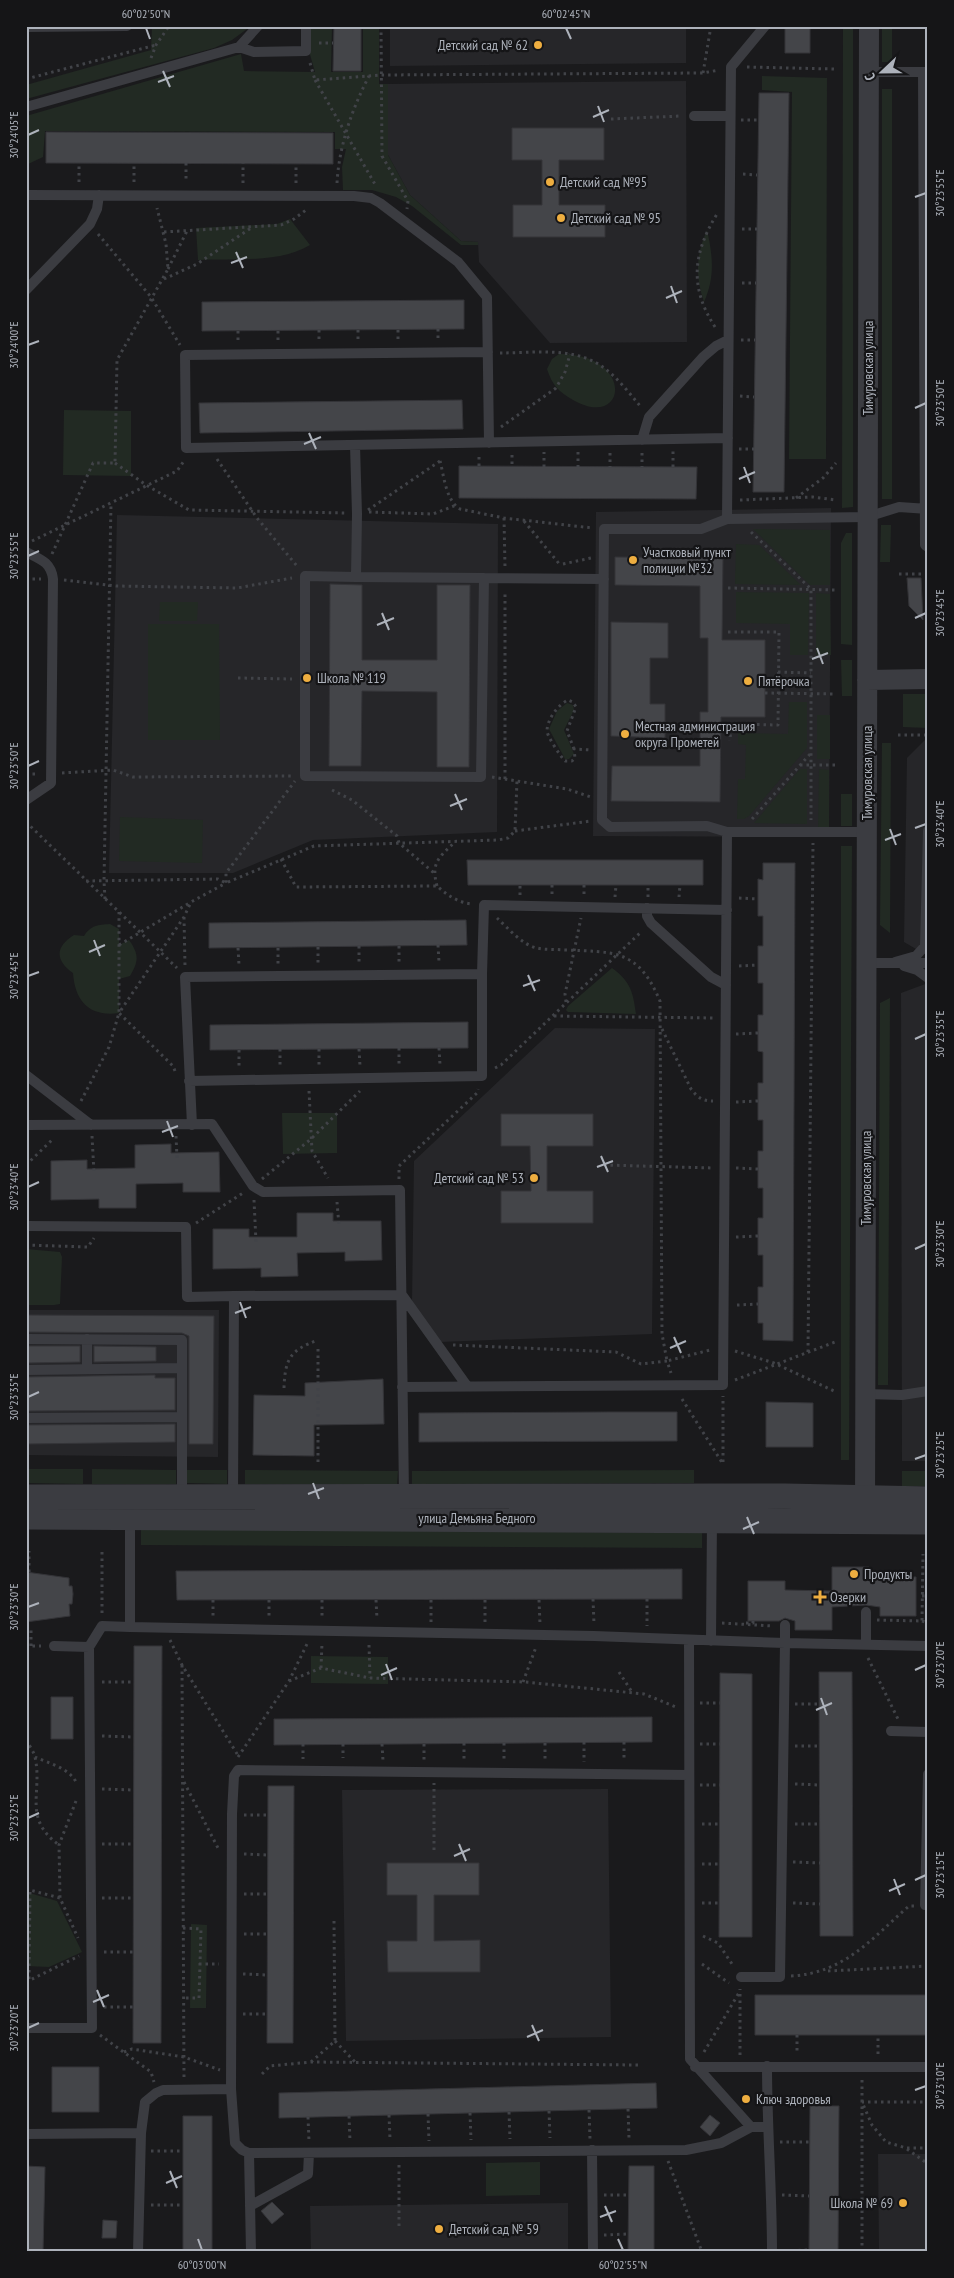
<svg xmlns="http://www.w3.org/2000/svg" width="954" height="2278" viewBox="0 0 954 2278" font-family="'PT Sans Narrow',sans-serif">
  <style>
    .built { fill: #262629 }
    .green { fill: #222a23 }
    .building { fill: #444549; stroke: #343438 }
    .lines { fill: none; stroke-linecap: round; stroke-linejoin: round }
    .path { stroke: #414348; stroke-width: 3; stroke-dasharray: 2.5 4; stroke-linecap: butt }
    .service { stroke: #3b3c41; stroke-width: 10 }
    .minor { stroke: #3b3c41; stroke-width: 20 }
    .tertiary { stroke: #3b3c41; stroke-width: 25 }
    .ticks { fill: none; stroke: #adb2bb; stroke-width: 2 }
    .poi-dot { fill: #eeae40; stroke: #151517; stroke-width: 2 }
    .labels { text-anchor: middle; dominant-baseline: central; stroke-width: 4.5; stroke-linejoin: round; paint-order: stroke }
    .poi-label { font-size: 14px; fill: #adb2bb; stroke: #151517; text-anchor: start }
    .street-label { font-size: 14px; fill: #adb2bb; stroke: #151517 }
    .neatline { fill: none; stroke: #adb2bb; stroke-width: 2 }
    .ticks-label { font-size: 12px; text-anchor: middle; fill: #adb2bb }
  </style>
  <rect width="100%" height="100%" fill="#1a1a1c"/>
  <!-- built -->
  <path class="built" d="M390,26H686V63L390,66Z
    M686,81L687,342L550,343L479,262L478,242L461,241L410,195L388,155V84Z
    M831,508L829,837L593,836L596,512Z
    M117,515L498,524L497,832L313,840L233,873H109Z
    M925,740H928V956L904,942L907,758Z
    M928,983V1461H902L901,993Z
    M555,1028L655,1029L652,1334L440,1342L412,1302L414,1161Z
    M26,1310H219L218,1457L26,1455Z
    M608,1789L611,2037L346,2041L342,1790Z
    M878,2154H928V2252H879Z
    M568,2203V2252H311L310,2206Z"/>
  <!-- green -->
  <path class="green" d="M152,26H251L232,40L214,48L26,99V85L151,50Z
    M309,26H332L331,72H363V26H379V84H388V155L410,195L461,241L478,242V245H461L412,206L396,197L372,190H343L342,167L346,149H335V132L45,131L43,157L26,165V116L241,54L244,71L315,72L309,51Z
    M843,26H853V507L842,508Z
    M882,26H892V62H882Z
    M762,76L827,78L826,459H789L792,92L762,90Z
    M882,89H892V499H882Z
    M290,219L310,245C278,264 234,258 198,260L196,228L277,224Z
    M707,230C713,256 715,278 704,302C695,276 696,255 707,230Z
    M559,354C636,354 627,431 573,400C559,392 552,385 547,369L552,359Z
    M64,410L131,411V476L63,475Z
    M881,525H891L890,562H880Z
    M753,529L830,530V585H810Z
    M846,533H852V645L841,644V543Z
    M736,544L759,545L801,585L735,584Z
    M736,592L809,593L808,655H790V624L736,623Z
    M816,593L830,594L831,655H816Z
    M160,602H198L197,621H159Z
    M148,624H219L220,740H148Z
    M841,660H852V696H842Z
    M903,694H928V728L903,727Z
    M789,702H807V748L749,816L744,819H737L738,779H745L746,745L738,744V733L788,734Z
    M567,703L573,705L574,710L564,730L574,754L569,759H565L549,729L557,711Z
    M817,715H830V759H817Z
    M882,743H891L890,933L880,925Z
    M800,769H807V824L754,823Z
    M819,769L829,770V829H818Z
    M841,794H852V826H841Z
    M120,817L203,820L202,863L119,861Z
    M841,846H852L849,1460H841Z
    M110,924L119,929V945L129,940C139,954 139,961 130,976L119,979V1013C90,1017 75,1002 73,973C55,960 55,947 74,935L84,936C91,925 98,925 110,924Z
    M612,968C631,982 633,992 636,1014L568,1012L566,1010L568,1006Z
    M890,998L888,1385H878L880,1003Z
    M282,1113H337V1153L283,1154Z
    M26,1249L60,1252L62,1257L60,1304L54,1305H26Z
    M26,1469H83V1484L26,1483Z
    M92,1469L176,1470V1484H92Z
    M187,1470H227V1484L187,1483Z
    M245,1470L398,1471L397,1484H245Z
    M694,1470V1483L412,1484V1471Z
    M902,1471H928V1486H902Z
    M141,1529L702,1533V1548L141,1545Z
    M311,1656L388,1657V1684L311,1683Z
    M26,1892L57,1901L82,1952L49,1967L26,1966Z
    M191,1924L207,1925L206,2008H190Z
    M540,2162V2195L486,2196V2163Z"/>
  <!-- building -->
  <path class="building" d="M334,26H361V71H333Z
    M785,26H810V53H785Z
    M759,93H789L784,492H753Z
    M512,128H604V160H559V205H605V237H513V205H542V160H512Z
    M46,132L333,133V164L46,163Z
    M464,300V329L202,331V302Z
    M462,400L463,429L200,433L199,403Z
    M459,466L697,467L696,499L459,498Z
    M615,557L723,558L722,640H765V717H721L720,802L611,801L612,766H700V712H708V638H700V586L615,585Z
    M907,578H921L923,620L909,606Z
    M330,584L362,585V660H437V585H470L469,767H437V692L362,691L361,766H329Z
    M611,622L668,623V658H650V704H665V738L611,736Z
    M467,860H703V885H468Z
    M763,863H795L793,1341L763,1340V1323H758V1287H763V1255H758V1218H763V1188H758V1151H763V1120H758V1083H763V1052L758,1051V1015H763V983H758V946H763V916H758V879L763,880Z
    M466,920L467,945L209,948V923Z
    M468,1022V1048L210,1050V1025Z
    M501,1114H593V1146H547V1191H593V1223H501V1191H531L530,1146H501Z
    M171,1144V1153L219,1152L220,1192H183V1183L136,1184V1208H99V1199L51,1200V1161L87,1160V1169L135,1168V1145Z
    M297,1213H333V1221H381L382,1260L345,1261V1252L297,1253L298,1276L261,1277V1268L213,1269V1229H249V1237H297Z
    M26,1315L214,1316L213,1444H189V1336L182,1333L26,1332Z
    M26,1346H80V1362L26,1363Z
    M94,1346L156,1347V1361L94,1362Z
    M155,1375V1378H175V1410L26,1411V1377Z
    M383,1379L384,1424L314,1425V1456L253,1455L254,1395L305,1396V1383Z
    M766,1402L813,1403V1447H766Z
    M608,1412H677V1441L419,1442V1413Z
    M175,1424V1442L26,1444V1425Z
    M832,1567H869V1576L916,1577V1616H880V1607L866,1605L832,1607V1630H795V1621L785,1618L779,1621H748V1581H785V1590L832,1591Z
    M682,1569V1599L177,1600L176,1571Z
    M26,1572L69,1578V1586H72L73,1594L72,1604H69L70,1616L26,1622Z
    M134,1646H162L161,2043H133Z
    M819,1672H852L853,1936H820Z
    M720,1673L752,1674V1937H719Z
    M51,1697H73V1739H51Z
    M652,1717V1742L274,1745V1719Z
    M268,1786H294L293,2043H267Z
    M387,1863H479V1895H434V1941L480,1940V1972H388L387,1941H417V1895H387Z
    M755,1995H928V2035H755Z
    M52,2067H99V2112H52Z
    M656,2083L657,2108L279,2118V2093Z
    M810,2106H839L838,2252H809Z
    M710,2115L720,2123L710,2136L700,2127Z
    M183,2116H212V2252H183Z
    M26,2166L45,2167L43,2252H26Z
    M629,2166H654V2252H628Z
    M272,2202L284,2214L272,2224L261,2211Z
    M103,2220L117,2221L116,2238H102Z"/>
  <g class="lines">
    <!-- path -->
    <path class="path" d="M381,26L382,156L408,201L407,209
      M319,43H333
      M151,58L156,45L169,26
      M310,63L315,80L381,75L703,73L719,70
      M747,67L834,69
      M703,73L711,26
      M26,79L156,45
      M315,80L376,186
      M611,119L681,116
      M741,120H758
      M186,163V182
      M743,174L757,175
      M79,182V163
      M134,182V163
      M243,183V163
      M296,183V164
      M337,183C339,146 352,109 369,76
      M742,229H757
      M164,232L281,225L294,219L306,210
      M98,234L151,297L180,345
      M168,269L187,231
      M164,279L197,264L251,228
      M742,283H756
      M715,327C689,287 693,253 717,214
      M438,329V341
      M319,330V342
      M358,330V342
      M398,330V341
      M238,331V343
      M278,331V343
      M741,340H755
      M500,353C533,353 576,346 604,368C618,378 630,394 641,407
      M740,396L754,397
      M501,427L556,388L565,372L570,354
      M739,449H754
      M578,452V467
      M610,453V467
      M642,453V467
      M512,455V466
      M217,459L257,518L297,566
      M440,461C444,476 446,501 460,509L504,518L593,528
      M115,463L146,485L189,510L345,513
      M479,466V455
      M544,467V452
      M673,467V450
      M796,498L823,478L836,463
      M740,500L813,497L836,500
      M368,510L440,461
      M369,512L433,514L454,506
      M504,518L505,567
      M524,521L561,566
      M751,532L811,589V820
      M32,541L177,471L184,461
      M52,554L93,463H115L117,360L168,269L166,244L157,208
      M563,564L591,558
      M899,574H928
      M26,579H41
      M64,580L116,586L237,588L292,578
      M728,588L836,590
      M728,632H779L778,725L731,724L730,741
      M778,672L811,673
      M238,678L292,679
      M765,693L836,694
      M898,735H928
      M574,749L567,731L576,707L573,702L568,700C558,705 548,718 547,730C546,735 561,757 565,761H572L575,758L574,749L591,750
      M800,765H835
      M62,773L113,770L133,777L294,776
      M26,774H38
      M492,777L567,789L591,797
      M505,779V591
      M332,790L352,800L397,836L399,843L434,873
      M752,819L811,753
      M26,822L177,968
      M515,831L591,821
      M281,859L296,887L437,886C448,896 459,903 473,904
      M86,881L218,879L226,883L314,846L498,840L508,838L515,831L517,781
      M437,886C431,863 438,858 455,842
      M552,894V885
      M584,894V885
      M520,895V885
      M615,897L616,885
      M648,897V885
      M679,897L680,885
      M739,898L758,899
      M105,899L104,881L111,503
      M184,917L185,966
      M497,918C508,928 522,945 537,948C545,950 555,949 564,950C615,952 638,949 660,1001L662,1334L667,1361L710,1350
      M119,945L191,902
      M438,945L439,962
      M359,946V963
      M399,946V963
      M318,947V964
      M238,948L239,965
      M278,948V964
      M739,966L758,965
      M566,1002L565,994L581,918
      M554,1016L715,1018
      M662,1029L691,1089C697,1097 702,1101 713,1101
      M736,1034L758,1033
      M399,1048V1065
      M439,1048L440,1065
      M280,1049V1066
      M319,1049V1066
      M359,1049L360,1066
      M239,1050V1069
      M495,1068L501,1065L642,931
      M175,1071L173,1066L119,1013L184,917L191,902L226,883V873L295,781
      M309,1091L312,1151L328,1178
      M81,1101L109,1047L119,1013V912
      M736,1102L758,1101
      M92,1136L94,1173
      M176,1136L177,1158
      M26,1165L54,1138
      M604,1165L713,1168
      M736,1168L758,1169
      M262,1179L311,1139L360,1091
      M399,1179V1166L477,1093L478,1089
      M254,1200L256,1242
      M337,1202L339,1226
      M196,1223L243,1193
      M736,1237L758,1236
      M26,1245L88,1247L94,1238
      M737,1305L758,1304
      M453,1345L616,1352L641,1364L667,1361L671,1373
      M318,1349V1462
      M735,1351L774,1363L834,1391
      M808,1352L813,843
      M735,1380L835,1342
      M284,1388C285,1359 290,1350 318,1340
      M682,1399L723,1464
      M723,1462V1396
      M102,1552V1613
      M29,1572V1551
      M922,1596H928
      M593,1599L594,1624
      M647,1599V1626
      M213,1600V1617
      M269,1600V1617
      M322,1600V1619
      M376,1600L377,1619
      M431,1600V1622
      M485,1600V1622
      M539,1600L540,1624
      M877,1620L922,1621L923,1554
      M922,1621L928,1623
      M722,1623L773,1626
      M746,1623H753V1621
      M170,1640L182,1665L239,1757
      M369,1645L370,1678
      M26,1646H41
      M31,1646V1627
      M868,1658L898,1719
      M182,1665L184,2077
      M321,1668L322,1643
      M619,1672L632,1692
      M289,1681L321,1668L370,1678L525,1682L644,1694L676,1707
      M102,1682H134
      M523,1682L536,1647
      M700,1703H720
      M795,1704H819
      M102,1736L134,1737
      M26,1740C29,1745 34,1752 35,1757C43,1793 22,1818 59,1845
      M584,1742V1762
      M624,1742V1761
      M464,1743V1760
      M504,1743V1760
      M545,1743V1762
      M303,1744V1759
      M343,1744V1758
      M382,1744L383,1761
      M424,1744V1760
      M700,1744H720
      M795,1746H819
      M35,1757C48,1763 69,1768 76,1782
      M238,1757L289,1681L308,1642
      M184,1782L219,1850
      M795,1784L820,1785
      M700,1785H720
      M102,1789L134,1790
      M76,1801L59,1845L60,1898L78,1938
      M244,1815H268
      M702,1824H719
      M795,1824H820
      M102,1844H134
      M434,1850V1783
      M244,1854L268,1855
      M793,1862L820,1863
      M702,1864H719
      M26,1889L60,1898
      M244,1894H268
      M102,1898H134
      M702,1903H719
      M793,1903L820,1904
      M183,1928L201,1929L199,1998H183
      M244,1934H268
      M703,1936L718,1943L734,1967
      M104,1952H134
      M199,1964H219
      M702,1964L729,1983
      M828,1971L928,1966
      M243,1974L268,1975
      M791,1976C845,1973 871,1939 909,1906H914
      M29,1979L30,1890
      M26,1982L79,1956
      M104,2007H134
      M243,2014H268
      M100,2035L151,2072L154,2082
      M797,2035V2054
      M335,2041L355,2062
      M124,2052L132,2049L184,2057L220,2070
      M704,2052L740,1991
      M878,2054V2035
      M740,2055V1989
      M311,2062L335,2041L334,1921
      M262,2074L270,2066L311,2062L638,2065
      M862,2080V2102L872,2125L886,2142L906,2148H928
      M628,2109L629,2138
      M589,2110L590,2139
      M549,2111L550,2138
      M509,2112L510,2139
      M470,2113L471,2140
      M428,2114L429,2141
      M389,2115L390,2139
      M349,2116L350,2141
      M308,2117L309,2141
      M780,2142H810
      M907,2149L928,2164
      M151,2151H183
      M668,2161L702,2252
      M399,2165V2230
      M604,2195H629
      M782,2195L809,2196
      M151,2205H183
      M604,2235L628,2234
      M785,2251L809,2250
      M862,2252V2102H928"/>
    <!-- service -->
    <path class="service" d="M765,26L731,67L727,519L701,529H604L602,820L610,827L707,826L727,832H867
      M26,27L127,26
      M239,47L254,52L306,51V26
      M869,72H928
      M923,72L925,545L928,547
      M26,107L239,47L258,26
      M694,116H730
      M26,195L354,196L371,198L380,203L458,262L487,297L489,443
      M26,290L90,224L97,209L99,195
      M488,352L185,355L186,448L728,438
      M642,440L649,417L703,357L716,346L728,340
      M355,445L357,514L356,577L305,576V776L481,777L484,578L356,577
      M727,519L867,517L899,507L928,509
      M26,552C40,559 51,562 53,579L51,783L26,800
      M484,578L604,579
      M647,908V916L651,923L711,977L726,985
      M895,962L916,956L925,946L928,831
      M866,963H928
      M904,966L917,970L928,978
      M26,1075L91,1125
      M189,1081L482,1076V974
      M26,1125L212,1124L253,1186L263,1192L400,1190L404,1496
      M192,1125L185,977L482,974L484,905L727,910
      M26,1226L186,1227L187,1297L234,1296
      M402,1295L467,1386
      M26,1339L182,1340V1496
      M87,1369V1339
      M26,1370L181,1368
      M402,1387L723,1385L727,832
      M865,1394L902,1395L928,1391
      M26,1418L181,1417
      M233,1498L234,1296L402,1295
      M785,1625V1643L928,1646
      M130,1627L594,1636L785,1643L780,1977H741
      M689,1640L690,2059L751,2127H767
      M711,1641L712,1519
      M866,1645V1612
      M54,1646L89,1647
      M891,1731L928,1732
      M928,1774L925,1905H928
      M26,2028H92L89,1647L102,1626L130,1627V1518
      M767,2066C767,2128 772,2190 772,2252
      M695,2067H928
      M141,2133L145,2102L156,2093L163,2090L231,2089
      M26,2134L141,2133L138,2252
      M592,2150L593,2252
      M249,2153L242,2150L235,2143L231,2089L232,1814L234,1776L238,1770L689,1775
      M250,2206L308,2174L309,2153
      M251,2252L249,2153L686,2150L721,2143L751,2127"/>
    <!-- minor -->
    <path class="minor" d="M867,680L928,679
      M865,1512L869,26"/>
    <!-- tertiary -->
    <path class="tertiary" d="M26,1497L785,1496L928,1499
      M26,1517L928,1522"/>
  </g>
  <!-- ticks -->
  <path class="ticks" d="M146,28L150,39M566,28L571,39M163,71L170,87M158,82L174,76M598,106L604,122M593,117L609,110M28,135L39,130M915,197L926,193M236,252L243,268M231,263L247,257M671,286L677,303M666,298L682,291M28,345L39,341M915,408L926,403M309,433L316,449M304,444L321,437M744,467L750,483M739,479L755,472M28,556L39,551M382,613L389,630M915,618L926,613M377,625L394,618M817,648L823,664M812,659L828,653M28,766L39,761M455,794L462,810M450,806L467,799M915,828L926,824M890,829L896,845M885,840L901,834M94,940L100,956M89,952L105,945M528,975L535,991M28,976L39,972M523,986L540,980M915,1039L926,1034M167,1121L173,1137M162,1132L178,1126M601,1156L608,1172M597,1167L613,1161M28,1187L39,1182M915,1249L926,1244M240,1302L246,1318M235,1313L251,1307M674,1337L681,1353M670,1348L686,1341M28,1397L39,1392M915,1459L926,1455M313,1483L319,1499M308,1494L324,1488M747,1517L754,1534M743,1529L759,1522M28,1607L39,1603M386,1664L392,1680M915,1670L926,1665M381,1675L397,1668M821,1698L827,1715M816,1710L832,1703M28,1818L39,1813M459,1844L466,1861M454,1856L470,1849M894,1879L900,1895M915,1880L926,1875M889,1891L905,1884M97,1990L104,2007M93,2002L109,1995M532,2025L539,2041M28,2028L39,2023M527,2037L543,2030M915,2090L926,2086M170,2171L177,2188M166,2183L182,2176M605,2206L612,2222M600,2217L616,2211M198,2239L202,2250M618,2239L623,2250"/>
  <!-- markers -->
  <g class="poi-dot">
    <circle cx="538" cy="45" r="5"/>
    <circle cx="550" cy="182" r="5"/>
    <circle cx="561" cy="218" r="5"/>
    <circle cx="633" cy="560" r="5"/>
    <circle cx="307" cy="678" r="5"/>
    <circle cx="748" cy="681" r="5"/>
    <circle cx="625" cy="734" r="5"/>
    <circle cx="534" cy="1178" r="5"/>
    <circle cx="854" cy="1574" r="5"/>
    <path d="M817.5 1589.5h5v5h5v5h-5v5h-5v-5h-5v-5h5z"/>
    <circle cx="746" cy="2099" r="5"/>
    <circle cx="903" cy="2203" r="5"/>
    <circle cx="439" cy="2229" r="5"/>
  </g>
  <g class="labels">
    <!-- poi labels -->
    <g class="poi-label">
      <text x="528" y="45" text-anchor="end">Детский сад № 62</text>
      <text x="560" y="182">Детский сад №95</text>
      <text x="571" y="218">Детский сад № 95</text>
      <text x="643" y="552">Участковый пункт<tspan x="643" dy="16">полиции №32</tspan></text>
      <text x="317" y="678">Школа № 119</text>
      <text x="758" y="681">Пятёрочка</text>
      <text x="635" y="726">Местная администрация<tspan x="635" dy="16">округа Прометей</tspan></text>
      <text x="524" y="1178" text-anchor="end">Детский сад № 53</text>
      <text x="864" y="1574">Продукты</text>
      <text x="830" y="1597">Озерки</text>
      <text x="756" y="2099">Ключ здоровья</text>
      <text x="893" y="2203" text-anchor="end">Школа № 69</text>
      <text x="449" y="2229">Детский сад № 59</text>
    </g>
    <!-- street labels -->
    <g class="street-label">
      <text transform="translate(868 368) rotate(-90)">Тимуровская улица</text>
      <text transform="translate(867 773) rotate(-90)">Тимуровская улица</text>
      <text transform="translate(866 1178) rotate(-90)">Тимуровская улица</text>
      <text x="477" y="1518">улица Демьяна Бедного</text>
    </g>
  </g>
  <!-- border -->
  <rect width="954" height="2278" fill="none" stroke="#151517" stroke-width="55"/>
  <!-- north arrow -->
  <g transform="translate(882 72) rotate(248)" stroke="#151517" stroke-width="4" paint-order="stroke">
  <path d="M0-4L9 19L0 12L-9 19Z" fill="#adb2bb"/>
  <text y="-8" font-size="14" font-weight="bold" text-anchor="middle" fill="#adb2bb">С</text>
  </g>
  <rect x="28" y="28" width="898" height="2222" class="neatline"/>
  <g class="ticks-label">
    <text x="146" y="18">60°02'50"N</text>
    <text x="566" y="18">60°02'45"N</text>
    <text transform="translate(14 135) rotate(-90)" y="4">30°24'05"E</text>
    <text transform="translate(940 193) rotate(-90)" y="4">30°23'55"E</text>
    <text transform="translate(14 345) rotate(-90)" y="4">30°24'00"E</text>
    <text transform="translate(940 403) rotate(-90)" y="4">30°23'50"E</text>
    <text transform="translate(14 556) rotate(-90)" y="4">30°23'55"E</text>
    <text transform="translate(940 613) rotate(-90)" y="4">30°23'45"E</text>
    <text transform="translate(14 766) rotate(-90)" y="4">30°23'50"E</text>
    <text transform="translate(940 824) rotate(-90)" y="4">30°23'40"E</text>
    <text transform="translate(14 976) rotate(-90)" y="4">30°23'45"E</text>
    <text transform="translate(940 1034) rotate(-90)" y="4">30°23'35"E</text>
    <text transform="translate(14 1187) rotate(-90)" y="4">30°23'40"E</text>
    <text transform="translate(940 1244) rotate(-90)" y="4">30°23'30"E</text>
    <text transform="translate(14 1397) rotate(-90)" y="4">30°23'35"E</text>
    <text transform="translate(940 1455) rotate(-90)" y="4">30°23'25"E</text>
    <text transform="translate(14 1607) rotate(-90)" y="4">30°23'30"E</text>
    <text transform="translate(940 1665) rotate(-90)" y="4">30°23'20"E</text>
    <text transform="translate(14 1818) rotate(-90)" y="4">30°23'25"E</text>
    <text transform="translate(940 1875) rotate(-90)" y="4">30°23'15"E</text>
    <text transform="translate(14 2028) rotate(-90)" y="4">30°23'20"E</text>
    <text transform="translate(940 2086) rotate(-90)" y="4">30°23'10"E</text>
    <text x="202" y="2269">60°03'00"N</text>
    <text x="623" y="2269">60°02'55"N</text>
  </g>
</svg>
